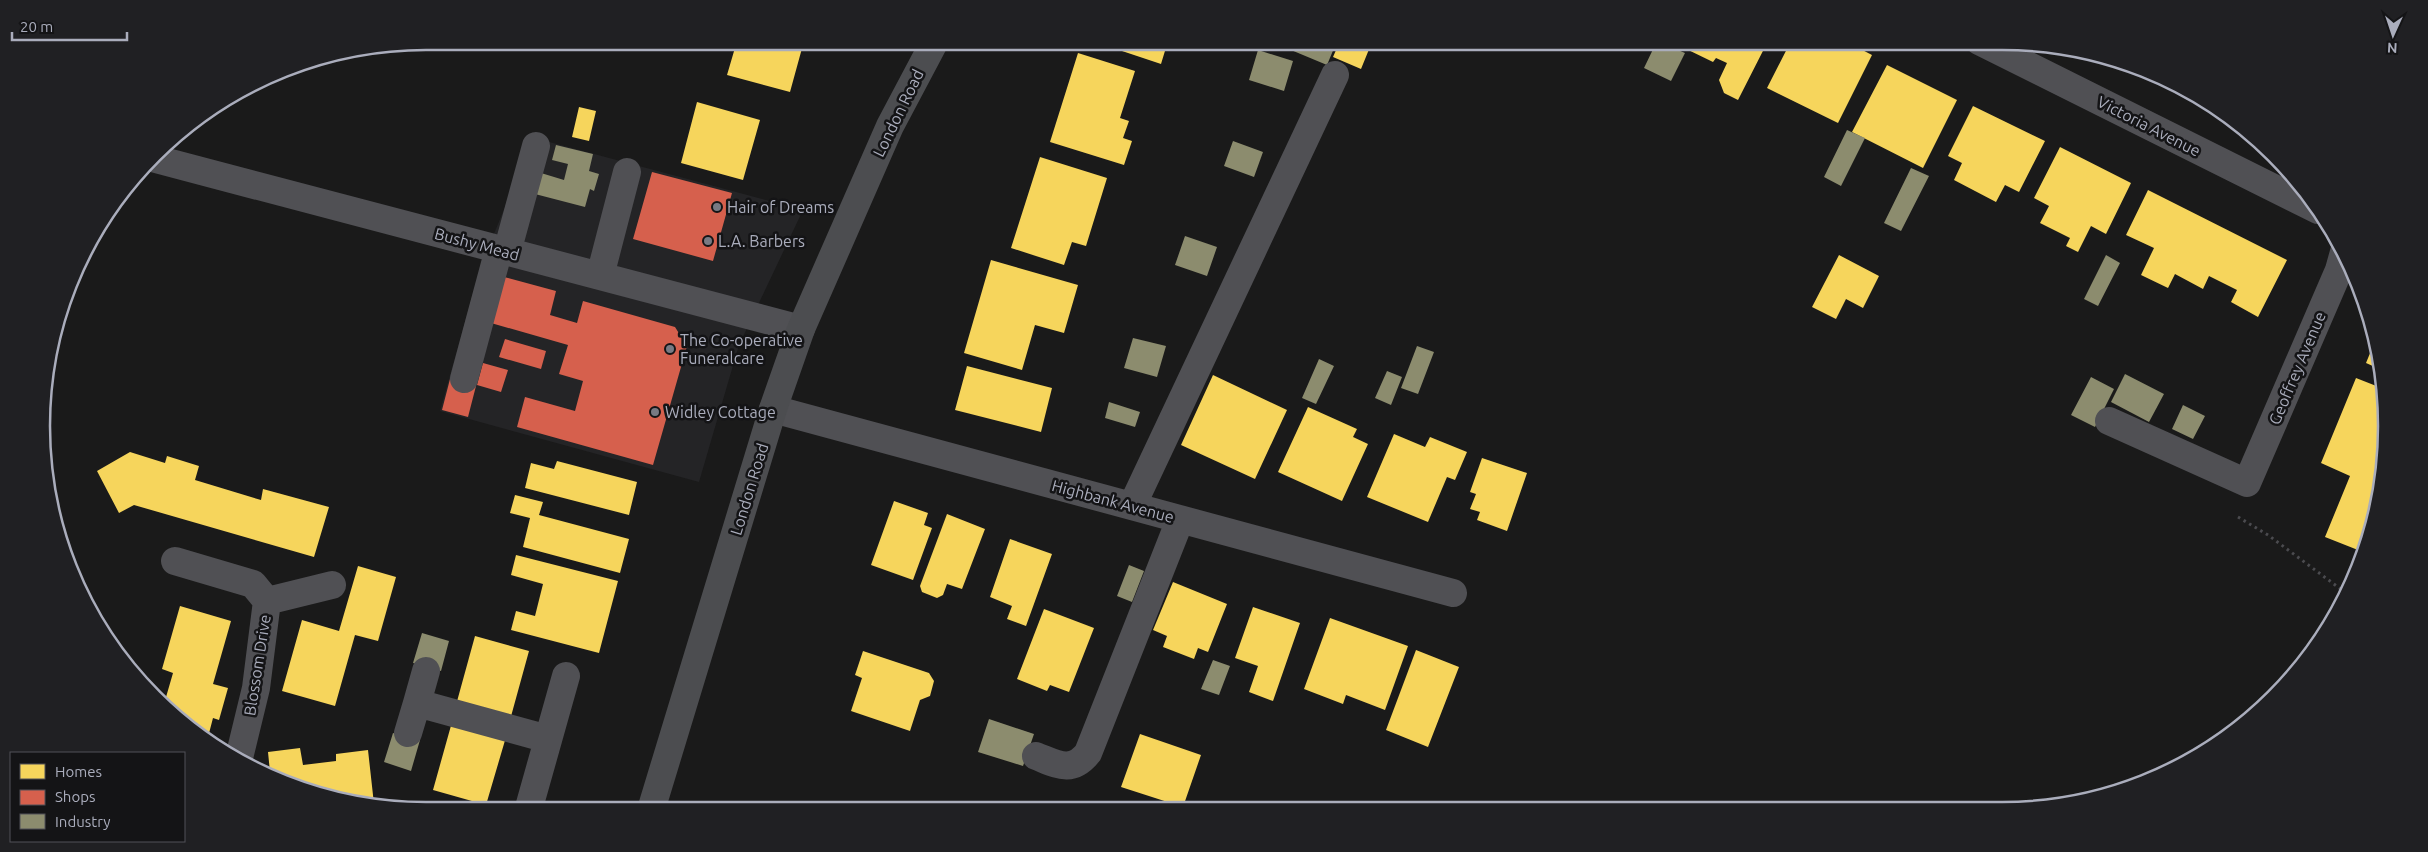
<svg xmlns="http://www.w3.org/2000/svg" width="2428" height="852" viewBox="0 0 2428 852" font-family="Ubuntu,sans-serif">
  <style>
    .built { fill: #242426 }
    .homes { fill: #f6d55c }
    .shops { fill: #d6604d }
    .industry { fill: #8c8c6e }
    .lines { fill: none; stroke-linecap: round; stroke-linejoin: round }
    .path { stroke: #4b4b4f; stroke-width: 3; stroke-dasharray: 2.5 4; stroke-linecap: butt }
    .minor { stroke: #505054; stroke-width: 28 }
    .major { stroke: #4c4d50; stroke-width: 28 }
    .poi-dot { fill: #787a83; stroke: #141416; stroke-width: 2 }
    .labels { text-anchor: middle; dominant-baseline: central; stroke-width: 5; stroke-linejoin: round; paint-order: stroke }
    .street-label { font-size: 16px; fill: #aaadbc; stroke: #141416 }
    .poi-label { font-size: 16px; fill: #aaadbc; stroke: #141416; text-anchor: start }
    .rim { fill: none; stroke: #aaadbc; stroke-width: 2.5 }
  </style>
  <rect width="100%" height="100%" fill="#1a1a1a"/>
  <!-- built -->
  <path class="built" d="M527,136L803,210L739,345L699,482L440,411L480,268L505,207Z"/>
  <!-- homes -->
  <path class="homes" d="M737,41H804L790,92L727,75Z
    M1092,41H1168L1161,64Z
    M1340,41L1372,42L1361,69L1333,57Z
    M1680,41H1768L1738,100L1724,93L1719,80L1727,63L1716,58L1713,62L1678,45Z
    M1791,41H1845L1872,55L1838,123L1767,88Z
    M1078,53L1135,71L1120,118L1129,121L1123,138L1132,141L1124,165L1050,142Z
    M1887,65L1957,100L1923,168L1852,132Z
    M697,102L760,120L743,180L681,163Z
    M1973,106L2045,141L2019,192L2005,185L1996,202L1954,180L1962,163L1948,156Z
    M579,107L596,111L589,141L572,137Z
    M2060,147L2131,183L2106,234L2091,226L2078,252L2066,246L2070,238L2040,223L2049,206L2034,198Z
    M1040,157L1107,178L1086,246L1072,242L1064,265L1011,248Z
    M2148,190L2287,260L2258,317L2231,302L2237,290L2209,276L2203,289L2175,274L2168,288L2141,275L2154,248L2126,235Z
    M1839,255L1879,276L1863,308L1846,299L1836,319L1812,307Z
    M991,260L1078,285L1064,333L1035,325L1022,370L964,353Z
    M2375,341L2382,370L2366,363Z
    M967,366L1052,388L1041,432L955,410Z
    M1213,375L1287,410L1255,479L1181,445Z
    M2356,378L2384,389L2386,451L2374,525L2363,552L2325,537L2350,476L2321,463Z
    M1308,407L1357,429L1353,437L1368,444L1342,501L1278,472Z
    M1394,434L1425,447L1430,437L1467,452L1455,480L1447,477L1428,522L1367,497Z
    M130,452L165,463L167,456L199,466L195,480L261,500L263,489L329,507L314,557L134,505L119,513L97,471Z
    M1482,458L1527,473L1507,531L1477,520L1480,512L1470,509L1476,494L1470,492Z
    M557,461L637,482L629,515L525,488L531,463L554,469Z
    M515,495L543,502L539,515L629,539L620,573L523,547L530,518L510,513Z
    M894,501L928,513L924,525L932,528L913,580L871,565Z
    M947,514L985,529L962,589L947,584L943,595L937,598L922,592L920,586Z
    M1010,539L1052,554L1026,626L1007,619L1012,606L990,597Z
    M516,555L618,581L599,653L511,630L516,611L535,616L543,584L511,575Z
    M358,566L396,577L378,641L355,635L335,706L282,691L302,620L339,631Z
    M1173,582L1227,604L1208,652L1198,648L1194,659L1163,647L1167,636L1153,630Z
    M180,606L231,621L213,684L228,688L219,720L213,718L207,741L172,713L173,707L164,704L173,673L162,669Z
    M1253,607L1300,623L1273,701L1249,692L1258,666L1235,658Z
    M1044,609L1094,628L1069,692L1050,685L1047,691L1017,679Z
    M1330,618L1408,646L1385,710L1346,695L1343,704L1304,689Z
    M475,636L529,651L510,720L456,705Z
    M1416,650L1459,667L1428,747L1386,730Z
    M863,651L929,673L934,681L930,696L920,700L910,731L851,711L862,678L855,675Z
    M452,722L506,737L486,805L433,790Z
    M1140,734L1201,755L1183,807L1121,787Z
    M300,748L303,765L336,761V754L368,750L374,804L327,798L270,772L268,752Z"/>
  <!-- shops -->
  <path class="shops" d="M652,172L732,193L713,261L633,239Z
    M504,277L556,291L550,315L577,323L583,301L675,327L687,346L653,465L517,427L525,397L575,411L583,381L559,374L568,345L491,323Z
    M505,339L546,351L541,369L499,357Z
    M483,363L508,370L501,392L477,385Z
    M450,379L476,386L468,417L442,410Z"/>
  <!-- industry -->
  <path class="industry" d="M1295,41H1337L1327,65L1291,50Z
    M1657,41L1685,53L1671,81L1644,68Z
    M1258,50L1293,61L1284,91L1249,80Z
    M1847,130L1865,138L1841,186L1824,177Z
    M1233,141L1263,152L1254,177L1224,166Z
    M556,145L593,154L589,171L599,174L594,191L590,189L585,207L535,194L541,173L564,180L568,164L552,160Z
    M1911,168L1929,176L1901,231L1884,223Z
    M1185,236L1217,247L1207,276L1175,265Z
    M2106,255L2120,263L2098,306L2084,299Z
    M1133,338L1166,346L1157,377L1124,368Z
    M1417,346L1434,352L1418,394L1401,388Z
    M1319,359L1334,366L1316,404L1302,398Z
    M1387,371L1402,377L1391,405L1375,398Z
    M2125,374L2164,394L2149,422L2111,402Z
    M2091,377L2114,389L2095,427L2071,415Z
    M1109,402L1140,412L1135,427L1105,418Z
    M2183,405L2205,416L2193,439L2172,429Z
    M1129,565L1144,571L1132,602L1117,596Z
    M422,633L449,641L441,671L413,663Z
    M1213,660L1230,666L1219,695L1201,689Z
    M989,719L1034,734L1023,766L978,752Z
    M393,733L420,740L411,771L384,762Z"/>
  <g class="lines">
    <!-- path -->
    <path class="path" d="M2238,517L2268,535L2346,593"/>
    <!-- minor -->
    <path class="minor" d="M1979,41L2318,210
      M152,158L801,329
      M507,252L536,146
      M600,276L627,172
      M464,379L499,249
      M773,409L1453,593
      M2109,421L2247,483L2339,270L2344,252
      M1132,506L1335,75
      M175,561L253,584L267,601L256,688L239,758
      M267,601L332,585
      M417,703L426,671
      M408,733L417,703L548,739
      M1036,756C1057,764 1071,774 1088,753L1180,520
      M528,811L566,676"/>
    <!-- major -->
    <path class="major" d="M651,810L773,409L801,329L890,126L935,41"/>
  </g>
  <!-- markers -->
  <g class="poi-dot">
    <circle cx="717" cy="207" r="5"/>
    <circle cx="708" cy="241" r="5"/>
    <circle cx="670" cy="349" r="5"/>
    <circle cx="655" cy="412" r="5"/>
  </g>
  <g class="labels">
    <!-- street labels -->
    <g class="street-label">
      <text transform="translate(898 113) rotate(-64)">London Road</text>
      <text transform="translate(2149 126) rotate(27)">Victoria Avenue</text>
      <text transform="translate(477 244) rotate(15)">Bushy Mead</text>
      <text transform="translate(2297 368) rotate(-67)">Geoffrey Avenue</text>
      <text transform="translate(749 489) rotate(-73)">London Road</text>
      <text transform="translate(1113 501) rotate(15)">Highbank Avenue</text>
      <text transform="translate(257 665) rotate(-81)">Blossom Drive</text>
    </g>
    <!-- poi labels -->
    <g class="poi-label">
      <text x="727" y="207">Hair of Dreams</text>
      <text x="718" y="241">L.A. Barbers</text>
      <text x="680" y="340">The Co-operative<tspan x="680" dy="18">Funeralcare</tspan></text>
      <text x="665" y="412">Widley Cottage</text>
    </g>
  </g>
  <!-- crop -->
  <path d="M0 0H2428V852H0ZM426 50H2002A376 376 0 0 1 2378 426V426A376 376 0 0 1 2002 802H426A376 376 0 0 1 50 426V426A376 376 0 0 1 426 50Z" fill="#202023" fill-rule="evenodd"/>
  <path class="rim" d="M426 50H2002A376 376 0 0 1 2378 426V426A376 376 0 0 1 2002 802H426A376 376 0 0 1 50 426V426A376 376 0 0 1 426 50Z"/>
  <!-- legend -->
  <rect x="10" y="752" width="175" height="90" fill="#141416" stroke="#505158"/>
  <rect x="20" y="764" width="25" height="15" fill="#f6d55c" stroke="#505158"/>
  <text x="55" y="777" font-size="15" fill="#aaadbc">Homes</text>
  <rect x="20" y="790" width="25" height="15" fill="#d6604d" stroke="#505158"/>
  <text x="55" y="802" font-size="15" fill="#aaadbc">Shops</text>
  <rect x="20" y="814" width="25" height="15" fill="#8c8c6e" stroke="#505158"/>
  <text x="55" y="827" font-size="15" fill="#aaadbc">Industry</text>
  <!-- north arrow -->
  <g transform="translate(2393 35) rotate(183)" stroke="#141416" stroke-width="4" paint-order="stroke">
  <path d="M0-4L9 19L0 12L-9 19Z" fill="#aaadbc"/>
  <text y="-8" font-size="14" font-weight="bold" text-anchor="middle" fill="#aaadbc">N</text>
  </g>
  <!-- scale -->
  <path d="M12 32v8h115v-8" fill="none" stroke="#aaadbc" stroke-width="2.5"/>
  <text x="20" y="32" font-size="15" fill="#aaadbc" stroke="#141416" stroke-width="4" paint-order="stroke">20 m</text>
</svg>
